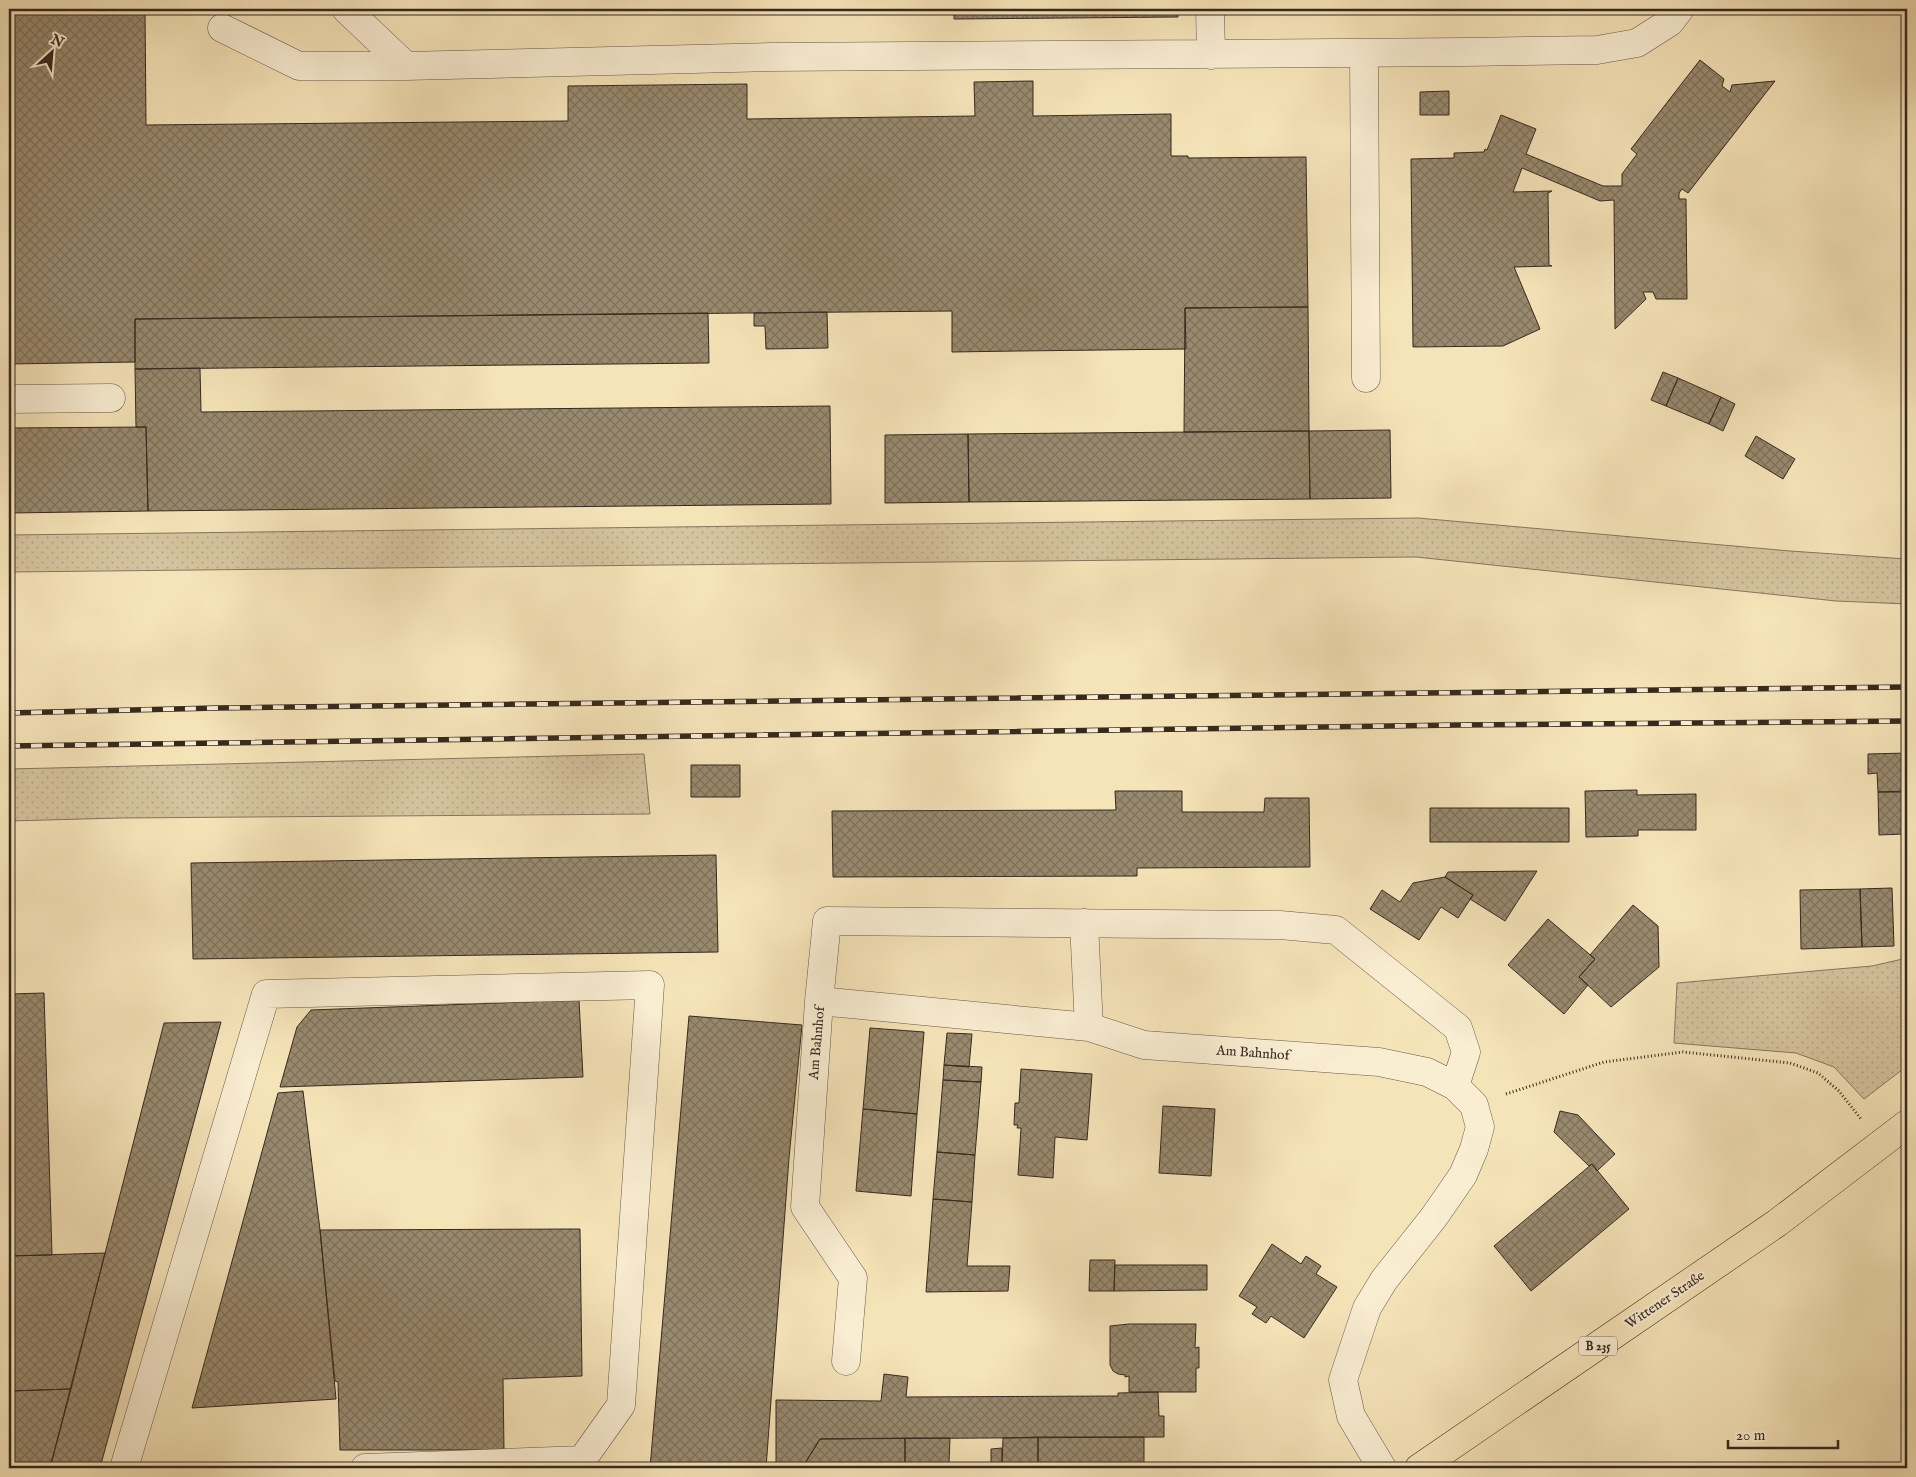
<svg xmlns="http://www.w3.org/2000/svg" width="1916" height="1477" viewBox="0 0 1916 1477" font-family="'IM FELL English',serif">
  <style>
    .grass { fill: url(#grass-dots); stroke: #85765f }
    .building { fill: url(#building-cross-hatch); stroke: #35291f }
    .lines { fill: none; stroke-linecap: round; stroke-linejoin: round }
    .minor-casing { stroke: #655846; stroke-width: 29 }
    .major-casing { stroke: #35291f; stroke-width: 29 }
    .path { stroke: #35291f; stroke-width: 3; stroke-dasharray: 1 2.5; stroke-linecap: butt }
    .minor { stroke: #f9edd2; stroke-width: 28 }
    .major { stroke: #f6e4b9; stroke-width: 28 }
    .rail-casing { stroke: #35291f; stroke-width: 5.5 }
    .rail { stroke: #f9edd2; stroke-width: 4; stroke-dasharray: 11; stroke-linecap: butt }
    .labels { text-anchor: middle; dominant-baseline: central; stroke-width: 4.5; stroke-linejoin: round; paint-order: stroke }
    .shield { fill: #f9edd2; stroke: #706455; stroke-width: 1 }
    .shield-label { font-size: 12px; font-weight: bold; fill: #35291f }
    .street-label { font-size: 14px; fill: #35291f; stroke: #f9edd2 }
  </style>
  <defs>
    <pattern id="grass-dots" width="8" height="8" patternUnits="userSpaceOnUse" patternTransform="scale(1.25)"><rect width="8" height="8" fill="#d5c49f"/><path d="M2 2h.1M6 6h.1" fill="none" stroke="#b7a888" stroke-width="1.8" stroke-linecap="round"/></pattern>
    <pattern id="building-cross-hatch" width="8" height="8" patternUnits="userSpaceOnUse" patternTransform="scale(1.25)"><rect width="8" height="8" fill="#998a6f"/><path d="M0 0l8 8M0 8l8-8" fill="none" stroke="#7e715b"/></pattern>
  </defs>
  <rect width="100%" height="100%" fill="#f6e4b9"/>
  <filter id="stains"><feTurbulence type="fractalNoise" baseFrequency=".004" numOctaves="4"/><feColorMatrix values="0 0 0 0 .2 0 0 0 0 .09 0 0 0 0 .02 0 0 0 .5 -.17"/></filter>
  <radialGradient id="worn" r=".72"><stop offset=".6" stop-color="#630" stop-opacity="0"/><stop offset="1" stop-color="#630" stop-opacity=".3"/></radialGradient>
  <!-- grass -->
  <path class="grass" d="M1418,518L1790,551L1907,559V604L1836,601L1416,557L9,572V535Z
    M644,754L650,814L120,818L9,821V769Z
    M1907,958V1066L1864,1099L1834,1067L1796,1053L1674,1043L1677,983L1872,966Z"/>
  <!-- building -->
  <path class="building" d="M9,9H145L146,125L568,121V86L747,84V119L975,116L974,82L1033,81V116L1171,114V156H1188V158L1306,157L1308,307L1185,308L1186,349L1018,351L952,352V311L135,319V362L9,364Z
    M954,9H1178V17L954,19Z
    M1700,60L1724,79L1722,86L1730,92L1732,85L1775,81L1688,193L1682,189L1679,193V199H1686L1687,299H1656L1653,292H1643L1646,299L1615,329L1614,200L1600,201L1522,168L1513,192L1552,191L1548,193L1549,265L1552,266L1514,267L1540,329L1503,346L1413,347L1411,159L1454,158V153L1484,152L1485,149L1487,150L1501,115L1536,129L1526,154L1603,186H1622V174L1637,154L1631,149Z
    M1449,91V115H1420V92Z
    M1308,307L1309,431L1184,432L1185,308Z
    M827,312L828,348L766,349L765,326H754V313Z
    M708,313L709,363L135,369V319Z
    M200,368L201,412L830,406L831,504L148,511L146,427H136L135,369Z
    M1663,372L1678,378L1666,406L1651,400Z
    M1678,378L1721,397L1709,424L1666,406Z
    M1721,397L1735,404L1723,431L1709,424Z
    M146,427L148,511L9,513V428Z
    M1390,430L1391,498L1310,499L1309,431Z
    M1309,431L1310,499L969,502L968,434Z
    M968,434L969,502L885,503V435Z
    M1756,436L1795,459L1783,479L1745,456Z
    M1907,753V791L1878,792L1877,773L1868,774V754Z
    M691,765H740V797H691Z
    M1637,790V795L1696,794V830H1638V836L1586,837L1585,791Z
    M1115,791H1182V812H1264L1265,798H1309L1310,867L1137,868V876L833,877L832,811L1116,810Z
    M1907,791V830H1903L1902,792Z
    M1878,792H1902L1903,834L1879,835Z
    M1430,808H1569V842H1430Z
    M716,855L718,952L193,959L191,863Z
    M1537,871L1505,921L1470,899L1473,895L1445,877L1448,872Z
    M1445,877L1473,895L1458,918L1441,907L1419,940L1370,909L1382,890L1400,902L1413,883Z
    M1892,888L1894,946L1862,947L1860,889Z
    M1860,889L1862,947L1801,949L1800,890Z
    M1633,905L1658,926L1659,967L1611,1007L1579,977L1595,959L1590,955Z
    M1548,919L1595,959L1579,977L1588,985L1564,1014L1508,965Z
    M44,993L52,1255L9,1256V994Z
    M579,1000L583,1077L280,1087L297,1027L311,1010Z
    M689,1016L802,1025L789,1158L766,1468H650Z
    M221,1022L100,1468H50L164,1023Z
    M870,1028L924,1032L917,1114L863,1109Z
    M947,1033L972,1034L969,1067L944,1065Z
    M944,1065L982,1067L981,1082L943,1080Z
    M1021,1069L1092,1074L1087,1140L1055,1137L1053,1178L1018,1175L1021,1128H1017L1018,1125H1014L1015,1103H1019Z
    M943,1080L981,1082L975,1155L937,1152Z
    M303,1091L320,1230L336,1399L192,1408L278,1093Z
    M1163,1106L1215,1109L1211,1176L1159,1173Z
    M863,1109L917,1114L911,1196L856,1191Z
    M1560,1111L1578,1115L1615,1154L1597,1171L1592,1164L1589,1166L1554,1132Z
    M937,1152L975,1155L972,1202L933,1199Z
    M1592,1164L1629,1209L1531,1291L1494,1246Z
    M933,1199L972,1202L967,1266H1010L1008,1291L926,1292Z
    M580,1229L582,1376L503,1379L504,1450H340L338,1382L335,1381L320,1230Z
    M1272,1244L1301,1264L1306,1256L1321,1266L1316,1274L1337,1287L1304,1338L1271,1316L1266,1323L1252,1314L1257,1307L1239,1296Z
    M105,1253L71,1389L9,1391V1256Z
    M1090,1260H1115L1114,1291H1089Z
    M1115,1265H1207V1290L1114,1291Z
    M1129,1324H1196L1195,1348L1199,1347V1368H1196V1392H1129V1376L1125,1377V1375L1118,1374L1113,1371L1110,1365V1326Z
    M884,1374L908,1377L906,1397L1118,1396V1393L1158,1392L1159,1416H1164V1437L820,1439L804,1465H776V1400L881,1401Z
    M71,1389L50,1468H9V1391Z
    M1038,1437H1144V1464H1038Z
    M1038,1437V1464H1002L1003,1438Z
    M905,1438H950L949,1463H905Z
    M905,1438V1468H802L820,1439Z
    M1002,1448V1464H991V1449Z"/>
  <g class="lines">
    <defs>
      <path id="minor" d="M346,9L406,66
        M1210,9L1211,55
        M222,28L299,66H406L770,57L1465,52L1597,50L1637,43L1670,22L1680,9
        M1364,54L1366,378
        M9,399L111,398
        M1084,923L1089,1027
        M819,1001L827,921L1280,925L1336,930L1458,1028L1466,1052L1455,1086
        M846,1361L853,1278L805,1207L819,1001L1089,1027L1144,1045L1379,1062L1427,1072L1455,1086L1474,1105L1480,1127L1474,1149L1463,1175L1434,1217L1384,1280L1367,1308L1343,1380L1351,1416L1382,1468
        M124,1468L266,994L650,985L621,1405L582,1460L365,1468"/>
      <path id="major" d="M1419,1468L1777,1223L1907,1124"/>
    </defs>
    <!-- minor casing -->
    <use href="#minor" class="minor-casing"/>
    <!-- major casing -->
    <use href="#major" class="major-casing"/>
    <!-- path -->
    <path class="path" d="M1506,1094L1604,1062L1683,1052L1790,1063L1818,1073L1839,1091L1861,1119"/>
    <!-- minor -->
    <use href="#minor" class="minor"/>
    <!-- major -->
    <use href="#major" class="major"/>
    <defs>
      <path id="rail" d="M9,713L216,708L1907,687
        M9,746L1458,725L1907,721"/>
    </defs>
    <!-- rail casing -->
    <use href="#rail" class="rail-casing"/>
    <!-- rail -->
    <use href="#rail" class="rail"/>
  </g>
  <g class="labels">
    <!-- shield labels -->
    <rect class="shield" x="1579" y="1336.5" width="38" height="19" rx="4"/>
    <g class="shield-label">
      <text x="1598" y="1346">B 235</text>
    </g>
    <!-- street labels -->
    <g class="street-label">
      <text transform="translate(817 1043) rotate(-85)">Am Bahnhof</text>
      <text transform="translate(1253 1053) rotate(4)">Am Bahnhof</text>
      <text transform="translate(1665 1300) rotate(-34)">Wittener Straße</text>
    </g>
  </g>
  <!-- margin -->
  <rect width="1916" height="1477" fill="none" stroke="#f6e4b9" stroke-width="30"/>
  <rect x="10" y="10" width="1896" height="1457" fill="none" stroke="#35291f" stroke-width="2.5"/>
  <rect x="15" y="15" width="1886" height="1447" fill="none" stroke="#35291f"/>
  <!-- north arrow -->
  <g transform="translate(52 52) rotate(26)" stroke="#f9edd2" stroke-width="4" paint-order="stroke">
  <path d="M0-4L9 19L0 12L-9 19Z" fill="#35291f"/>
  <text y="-8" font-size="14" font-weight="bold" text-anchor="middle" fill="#35291f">N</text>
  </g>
  <!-- scale -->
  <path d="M1728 1440v8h110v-8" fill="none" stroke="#35291f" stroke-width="2.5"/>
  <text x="1736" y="1440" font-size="15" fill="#35291f" stroke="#f9edd2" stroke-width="4" paint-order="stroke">20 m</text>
  <rect width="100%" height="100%" filter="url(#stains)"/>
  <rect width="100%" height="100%" fill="url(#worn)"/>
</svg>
